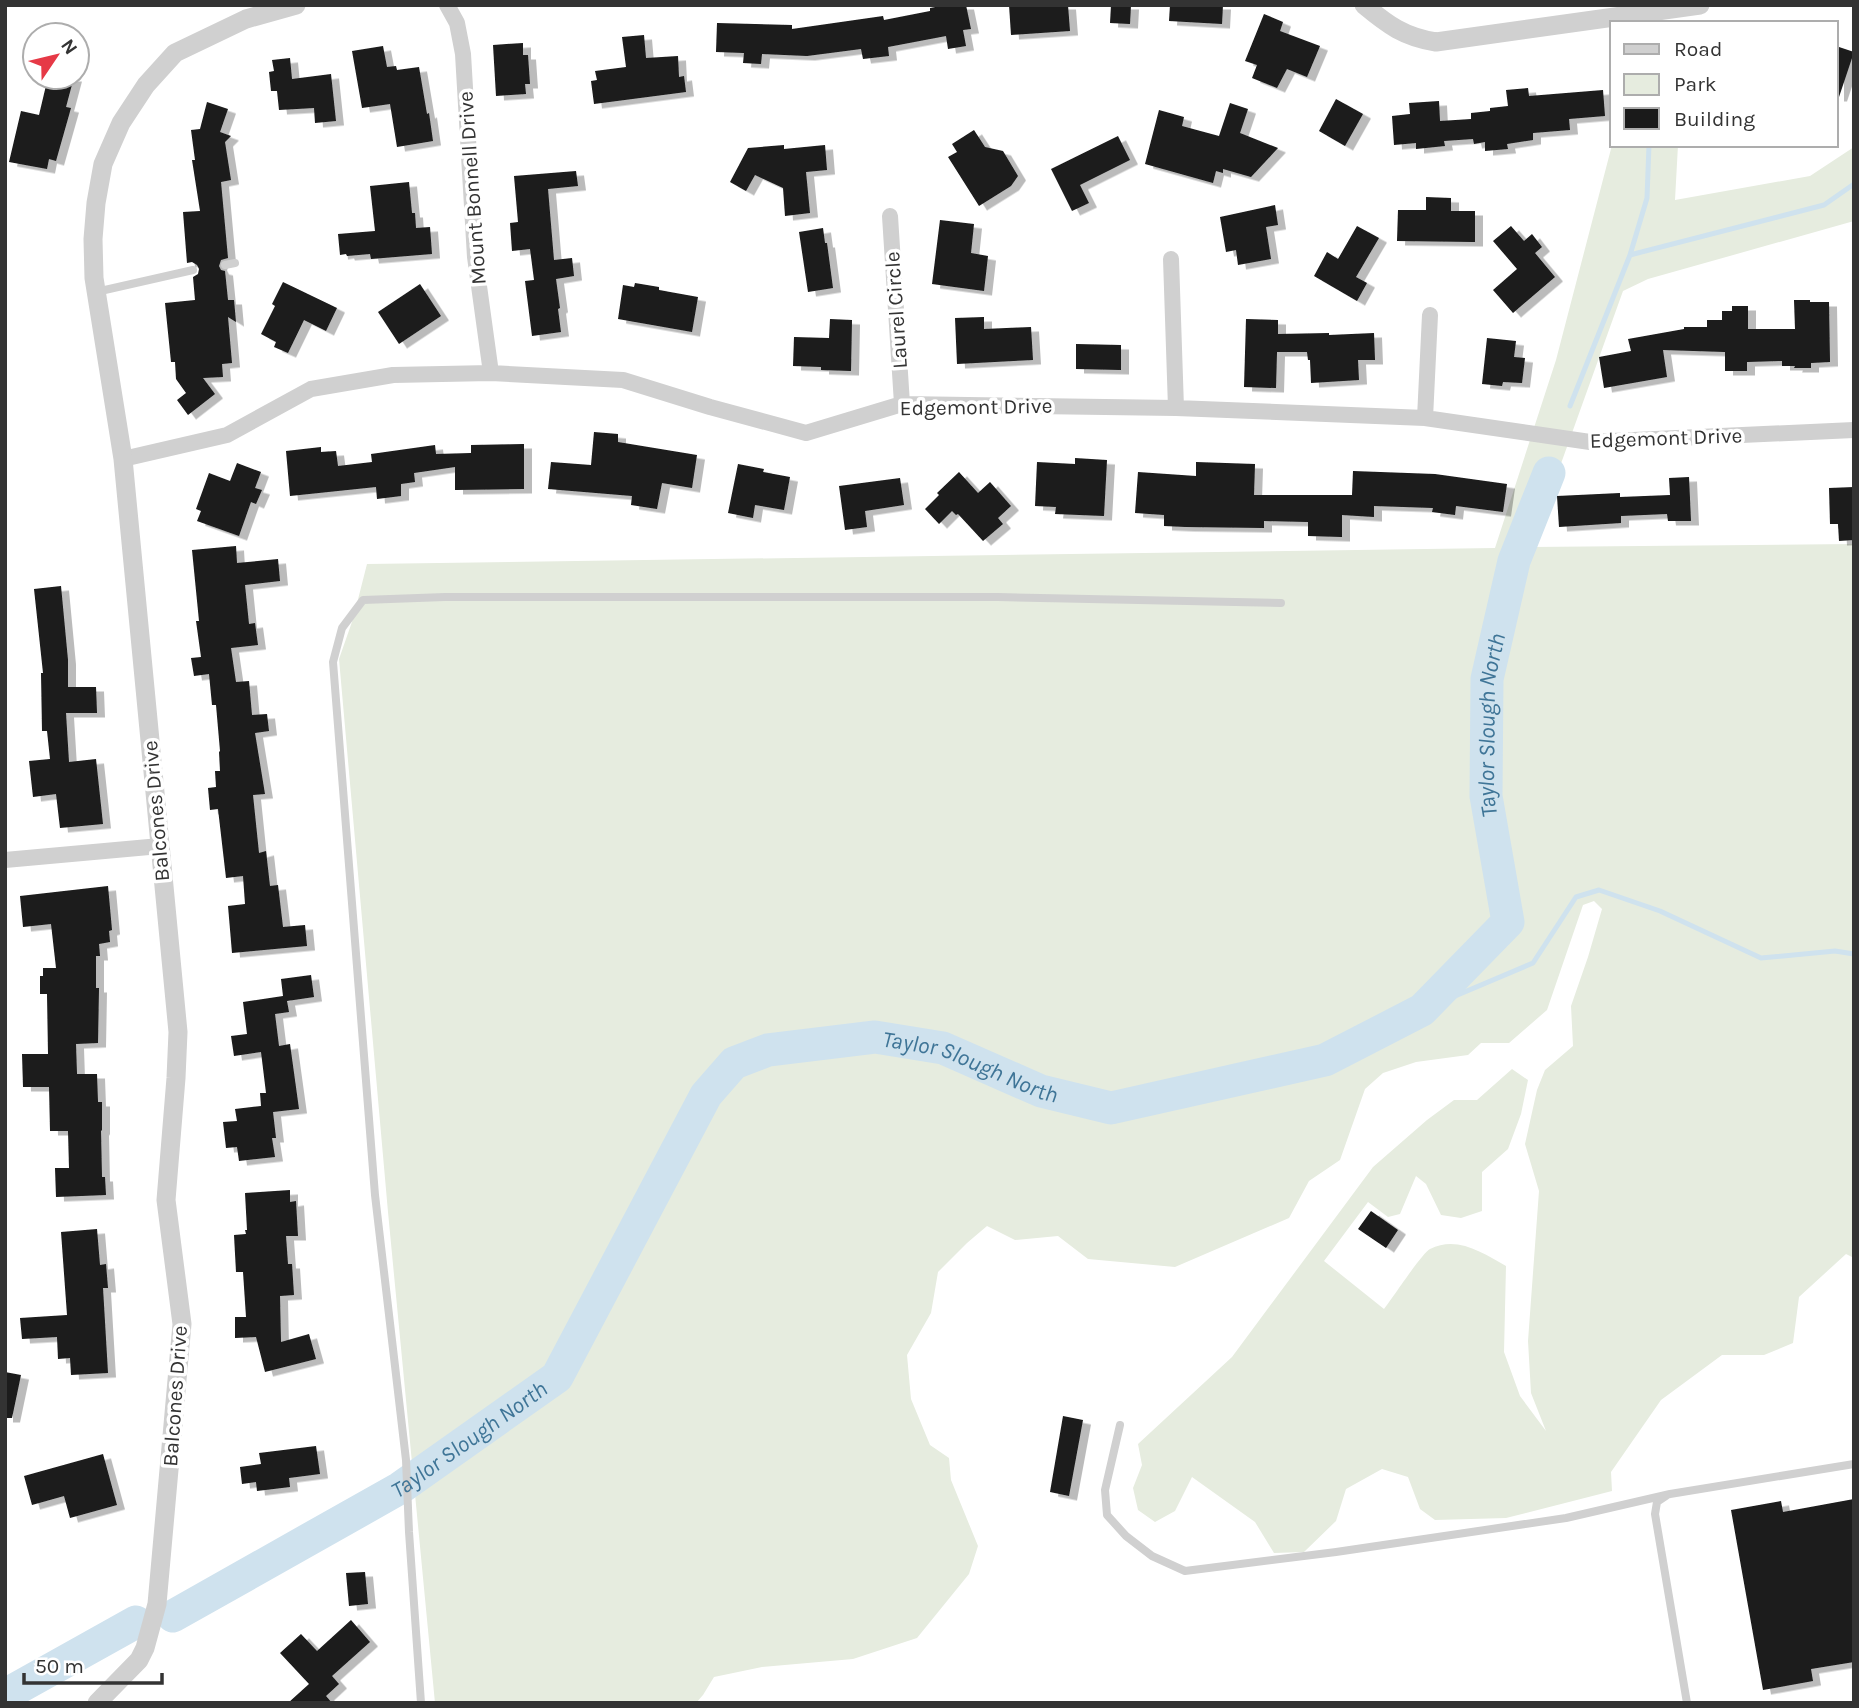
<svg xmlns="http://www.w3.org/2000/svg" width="1859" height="1708" viewBox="0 0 1859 1708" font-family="Karla,sans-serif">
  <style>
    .green { fill: #e6ecdf }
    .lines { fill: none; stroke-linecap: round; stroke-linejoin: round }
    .stream { stroke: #cfe2ee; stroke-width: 5 }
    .river { stroke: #cfe2ee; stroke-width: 33 }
    .building { fill: #1a1a1a; filter: url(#shadow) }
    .service { stroke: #d0d0d0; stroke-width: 8 }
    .minor { stroke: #d0d0d0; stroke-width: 16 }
    .tertiary { stroke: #d0d0d0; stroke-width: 19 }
    .labels { text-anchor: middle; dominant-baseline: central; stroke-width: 7; stroke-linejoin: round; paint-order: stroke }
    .street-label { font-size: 21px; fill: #333; stroke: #fff }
    .water-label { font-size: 23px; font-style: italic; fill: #3f7597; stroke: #fff }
  </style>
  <defs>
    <filter id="shadow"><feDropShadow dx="8" dy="4.5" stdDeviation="0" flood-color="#0004"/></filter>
  </defs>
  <rect width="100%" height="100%" fill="#fff"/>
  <!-- green -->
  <path class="green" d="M1612,145H1678L1675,200L1810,176L1854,147V221L1648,279L1623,291L1531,547L1854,544V1258L1846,1254L1799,1297L1793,1343L1764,1355H1722L1661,1400L1611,1472L1612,1491L1506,1518L1435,1520L1420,1509L1408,1477L1382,1469L1346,1489L1336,1521L1304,1552L1274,1553L1255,1522L1192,1477L1175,1511L1155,1522L1138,1510L1133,1488L1142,1465L1138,1444L1232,1357L1373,1167L1427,1120L1454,1100H1477L1512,1069L1528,1080L1521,1114L1508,1149L1482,1172V1211L1461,1218L1441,1215L1426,1184L1416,1176L1400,1214L1388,1217L1368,1202L1324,1261L1384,1309C1392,1299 1422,1253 1430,1249C1457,1235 1483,1253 1506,1266L1504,1352L1520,1396L1546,1431L1531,1393L1528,1341L1539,1191L1525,1144L1537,1090L1545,1070L1573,1046L1571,1006L1588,957L1602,909L1594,901L1583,905L1547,1010L1509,1043H1481L1468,1055L1416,1062L1383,1073L1365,1089L1340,1160L1309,1181L1289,1218L1175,1267L1088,1259L1058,1236L1015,1240L987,1226L967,1243L938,1272L931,1313L907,1355L911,1399L930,1445L949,1458L951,1480L978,1546L969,1574L917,1638L853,1659L762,1667L714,1677L703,1695L696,1703H435L388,1212L339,659L353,619L367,564L1495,548L1556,360Z"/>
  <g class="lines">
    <!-- stream -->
    <path class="stream" d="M1630,255L1647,198L1649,145
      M1570,406L1630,255L1824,205L1854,184
      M1422,1010L1533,963L1576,897L1599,890L1660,911L1761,958L1835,951L1854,954"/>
    <!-- river -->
    <g class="river">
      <path id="s1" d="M173,1616L400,1488L557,1377L706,1095L734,1063L768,1050L875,1037L943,1048L1041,1091L1111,1108L1325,1060L1422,1010L1508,922L1486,796L1487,679L1514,561L1549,473"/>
      <path d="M5,1695L136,1622"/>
    </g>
  </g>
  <!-- building -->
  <path class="building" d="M946,5H966L971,29L963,30L966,46L948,49L946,36L888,47L889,56L863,59L861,49L807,56L762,54L761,64L743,63L744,53L716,52L717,23L792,25V29L883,16L884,20L930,11V8Z
    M1009,5H1068L1070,31L1011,35Z
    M1111,5H1131L1130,24L1110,23Z
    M1170,5H1223L1222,24L1169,21Z
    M1264,14L1283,22L1280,31L1320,46L1307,77L1287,69L1277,88L1252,78L1257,65L1245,61Z
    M644,35L646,58L678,56L679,77L684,76L686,92L594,104L591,81L597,80L595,71L626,67L622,37Z
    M523,43V55H528L530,84H525L526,94L496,96L493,45Z
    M383,46L387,67L396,66L397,70L419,67L427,114L429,113L433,141L397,147L390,104L362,108L352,51Z
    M1836,46L1854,52L1839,97H1836Z
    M290,58L292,79L331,74L336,121L315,123L314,108L279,110L277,91H271L269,72L274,71L272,60Z
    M48,77H74L66,107L71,108L56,161L49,159L47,169L9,162L21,111L39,115Z
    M1528,88L1529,96L1603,90L1605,116L1569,119L1570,130L1533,133V140L1507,144L1508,149L1485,151V142L1474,144L1473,139L1444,141L1445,146L1416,149V143L1394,145L1392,116L1410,114L1409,103L1439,101L1440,121L1471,119V113L1490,111V108L1508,106L1506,90Z
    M1336,99L1363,114L1345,146L1319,131Z
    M207,102L228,109L220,132L231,136L225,142L231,180L221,182L228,258L221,260L219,266L221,270L225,271L228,300H234L236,322L228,317L232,363L222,364L223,377L203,378L215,394L188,415L177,400L186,393L176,379L175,362H171L165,303L195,300L193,277L198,274L199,269L197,265L192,262L187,263L183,212L200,211L192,160H195L191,130L200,129Z
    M1230,103L1248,109L1240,133L1278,148L1251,177L1223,169V173L1216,171L1213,183L1145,164L1159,110L1184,117L1182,126L1219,136Z
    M974,130L985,147L1003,151L1018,176L1011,186L979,206L948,157L957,152L952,144Z
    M1118,136L1130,160L1080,185L1089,203L1072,211L1051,169Z
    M784,145V149L825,145L827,170L806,172L810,213L785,216L783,188L755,175L746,191L730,182L748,148Z
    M576,171L578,186L548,189L554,260L572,258L574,276L556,279L560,308L558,309L561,332L532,336L525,281L534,280L530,249L512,251L510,223L518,222L514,176Z
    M409,182L412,213H415L416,228L430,227L432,254L371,259L370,254L347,256L346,254L340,255L338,234L375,231L370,186Z
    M1426,197L1451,198V211H1475V242L1397,241L1398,210H1426Z
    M1275,205L1278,225L1266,227L1271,259L1238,265L1236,250L1226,252L1220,217Z
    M940,220L974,224L971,253L988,256L984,291L932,284Z
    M1357,226L1379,238L1356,277L1367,283L1357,301L1314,276L1327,252L1338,259Z
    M1511,226L1524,241L1532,234L1542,247L1535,253L1555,277L1513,313L1493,290L1517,269L1493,241Z
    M823,228L825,243H827L833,288L808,292L799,232Z
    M283,282L337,308L326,331L304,320L288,353L274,347L276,342L261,334L275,306L272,304Z
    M635,283L659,287V290L698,297L692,332L618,319L623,285L634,287Z
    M420,284L441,316L399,344L378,312Z
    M1794,300H1810V302H1829L1830,362L1811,363V368H1794L1795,366H1782V361L1747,362V371H1725V352L1663,350L1667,377L1604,388L1599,357L1631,351L1628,339L1684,329V327H1707V320H1722V311H1732V306H1748V329H1795Z
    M984,317V329L1031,327L1033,360L957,364L955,318Z
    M830,319L852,320L851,371L821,370V367L793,366L794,337L829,338Z
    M1246,319L1278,320V334L1329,333V335L1374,333L1375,360H1358L1359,380L1311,383L1310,360H1308L1307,352H1277L1276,388L1244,387Z
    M1487,338L1516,341L1514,357L1525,358L1522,383L1503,382L1502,386L1482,384Z
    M1076,344L1121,345V370L1076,369Z
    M594,432L618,434V442L697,455L692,488L662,483L657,509L631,505L632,496L548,489L551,462L591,465Z
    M524,444V489L455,490V467L414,473L415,482L401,484V496L377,499L376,487L290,496L286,451L321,447V452L336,451L338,466L372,462L371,454L435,445L436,454L471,453V445Z
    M1075,458L1107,460L1104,516L1055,514L1056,507L1035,506L1037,462L1075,464Z
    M1196,462L1255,464L1254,495H1352L1353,471L1435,474L1507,484L1503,512L1456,506L1455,515L1432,512L1433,508L1374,506V517L1342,515V537L1308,536V522L1264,521V528L1186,527L1164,526V515L1135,513L1138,472L1196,476Z
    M237,463L261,472L255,488L262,490L256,504L251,502L239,536L197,521L201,511L196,509L209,473L230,481Z
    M738,464L764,469L763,472L790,477L784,510L755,505L753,518L728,513Z
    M959,472L978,493L990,482L1011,506L998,518L1003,524L983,541L958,514L956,515L952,511L939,524L925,509L939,495L937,493Z
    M1689,477L1691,521H1668L1667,514L1621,516V523L1559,527L1557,496L1620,493V497L1670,495L1669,478Z
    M900,478L904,505L865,511L867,527L845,530L839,486Z
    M1854,487V540L1839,541L1838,524H1830L1829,488Z
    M236,546L237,563L278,559L280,581L245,585L249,624L255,623L258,645L231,648L236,682L249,681L252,715L267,714L269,731L255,733L265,794L253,795L259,853L266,851L270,886L278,885L283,927L305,925L307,946L232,953L228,906L245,904L243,876L226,878L218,809L210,810L208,788L216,787L215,771H220L219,752L220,751L216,705H212L209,674L194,676L191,658L201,657L196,621H199L192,550Z
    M61,586L68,660V687H96L97,713H66L69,762L96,759L103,824L60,828L56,794L33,797L29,761L50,759L47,731H42L41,673H43L34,589Z
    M108,886L112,930L109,931L110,942L99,944L100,956H96V988H99L98,1043L76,1044L77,1074H97L98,1102H102V1130L101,1131L102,1177H105L106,1195L56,1197L55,1168H69L68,1131H50L49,1087H23L22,1054H48L47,994H40V976H43V968H56L51,924L23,927L20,896Z
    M311,975L314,997L287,1001L289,1012L275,1014L279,1046L290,1044L299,1109L273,1112L276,1138H272L275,1157L239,1161L237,1147L226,1148L223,1122L237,1121L235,1109L261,1106L260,1093H266L261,1052L234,1056L231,1036L247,1034L243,1002L283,996L281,979Z
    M290,1190V1202L296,1201L298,1236H286L288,1264H292L294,1295L280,1296L281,1342L309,1334L316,1359L265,1372L256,1337L235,1338V1317H246L243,1272H236L234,1235L246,1234L245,1230H247L245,1193Z
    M1371,1211L1398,1230L1386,1248L1358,1229Z
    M97,1229L100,1265L106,1264L108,1288H103L108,1373L71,1375L70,1358L58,1359L57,1337L22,1339L20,1318L67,1315L61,1232Z
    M5,1372L21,1375L12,1418H5Z
    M1063,1416L1083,1420L1069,1496L1050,1492Z
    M316,1446L320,1474L289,1478L290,1487L257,1491L256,1482L242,1484L240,1467L261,1464L259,1453Z
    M103,1454L117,1505L70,1518L64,1496L32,1505L24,1476Z
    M1854,1499V1662L1811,1669L1813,1681L1763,1690L1731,1510L1781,1501L1783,1512Z
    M365,1572L368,1604L349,1606L346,1573Z
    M351,1620L370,1642L332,1676L339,1684L326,1696L332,1703H288L309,1684L280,1653L301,1634L317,1651Z"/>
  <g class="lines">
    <!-- service -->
    <path class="service" d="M225,265L235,263
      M96,292L193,270
      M1120,1425L1105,1490L1107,1515L1126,1536L1152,1556L1185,1571L1336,1552L1566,1518L1670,1494L1854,1464
      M1666,1496L1657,1502L1655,1514L1687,1703
      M421,1703L409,1532L406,1460L375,1195L333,662L342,628L363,600L445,597H998L1281,603"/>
    <!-- minor -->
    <path class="minor" d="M447,5L457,23L463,54L475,257L491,373
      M890,216L902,404
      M1171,259L1176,408
      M1425,418L1430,315
      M123,459L227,435L311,389L393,375L491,373L623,380L710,407L806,433L902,404L1176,408L1425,418L1590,442L1854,430
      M5,860L160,846"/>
    <!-- tertiary -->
    <path class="tertiary" d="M1364,5C1388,25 1404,37 1436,42L1700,5
      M97,1703L139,1660L145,1648L157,1604L182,1324L166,1200L176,1078L178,1032L123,459L94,278L93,239L96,203L103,164L121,123L146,85L175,53L246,19L296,5"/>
  </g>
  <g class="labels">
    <!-- street labels -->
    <g class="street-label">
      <text transform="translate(472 188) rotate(-94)">Mount Bonnell Drive</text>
      <text transform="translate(896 310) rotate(-94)">Laurel Circle</text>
      <text transform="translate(976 407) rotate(-1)">Edgemont Drive</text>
      <text transform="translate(1666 438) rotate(-2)">Edgemont Drive</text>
      <text transform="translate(156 811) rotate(-95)">Balcones Drive</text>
      <text transform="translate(175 1396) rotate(-86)">Balcones Drive</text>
    </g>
    <!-- water labels -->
    <g class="water-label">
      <text stroke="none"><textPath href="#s1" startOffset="1857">Taylor Slough North</textPath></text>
      <text stroke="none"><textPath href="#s1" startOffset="1059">Taylor Slough North</textPath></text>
      <text stroke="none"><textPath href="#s1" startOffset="345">Taylor Slough North</textPath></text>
    </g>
  </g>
  <!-- border -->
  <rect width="1859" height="1708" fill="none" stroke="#333333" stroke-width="14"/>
  <!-- legend -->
  <rect x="1610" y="21" width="228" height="126" fill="#ffffff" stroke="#adadad" stroke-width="2"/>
  <rect x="1624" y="44" width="35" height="10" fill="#d0d0d0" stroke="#adadad" stroke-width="2"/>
  <text x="1674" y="56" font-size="21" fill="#333333">Road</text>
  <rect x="1624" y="74" width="35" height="21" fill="#e6ecdf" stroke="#adadad" stroke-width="2"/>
  <text x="1674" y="91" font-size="21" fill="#333333">Park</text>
  <rect x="1624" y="108" width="35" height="21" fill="#1a1a1a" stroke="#adadad" stroke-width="2"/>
  <text x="1674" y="126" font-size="21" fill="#333333">Building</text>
  <!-- north arrow -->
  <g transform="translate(56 56) rotate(55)"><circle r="33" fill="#ffffff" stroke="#adadad" stroke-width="2"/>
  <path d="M0-5L12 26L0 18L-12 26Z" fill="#e63946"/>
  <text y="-10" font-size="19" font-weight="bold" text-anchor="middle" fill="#333333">N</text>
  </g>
  <!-- scale -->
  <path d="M24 1673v10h138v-10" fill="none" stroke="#333333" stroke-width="3.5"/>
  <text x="35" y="1673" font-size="21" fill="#333333" stroke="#ffffff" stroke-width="5" paint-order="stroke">50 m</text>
</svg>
